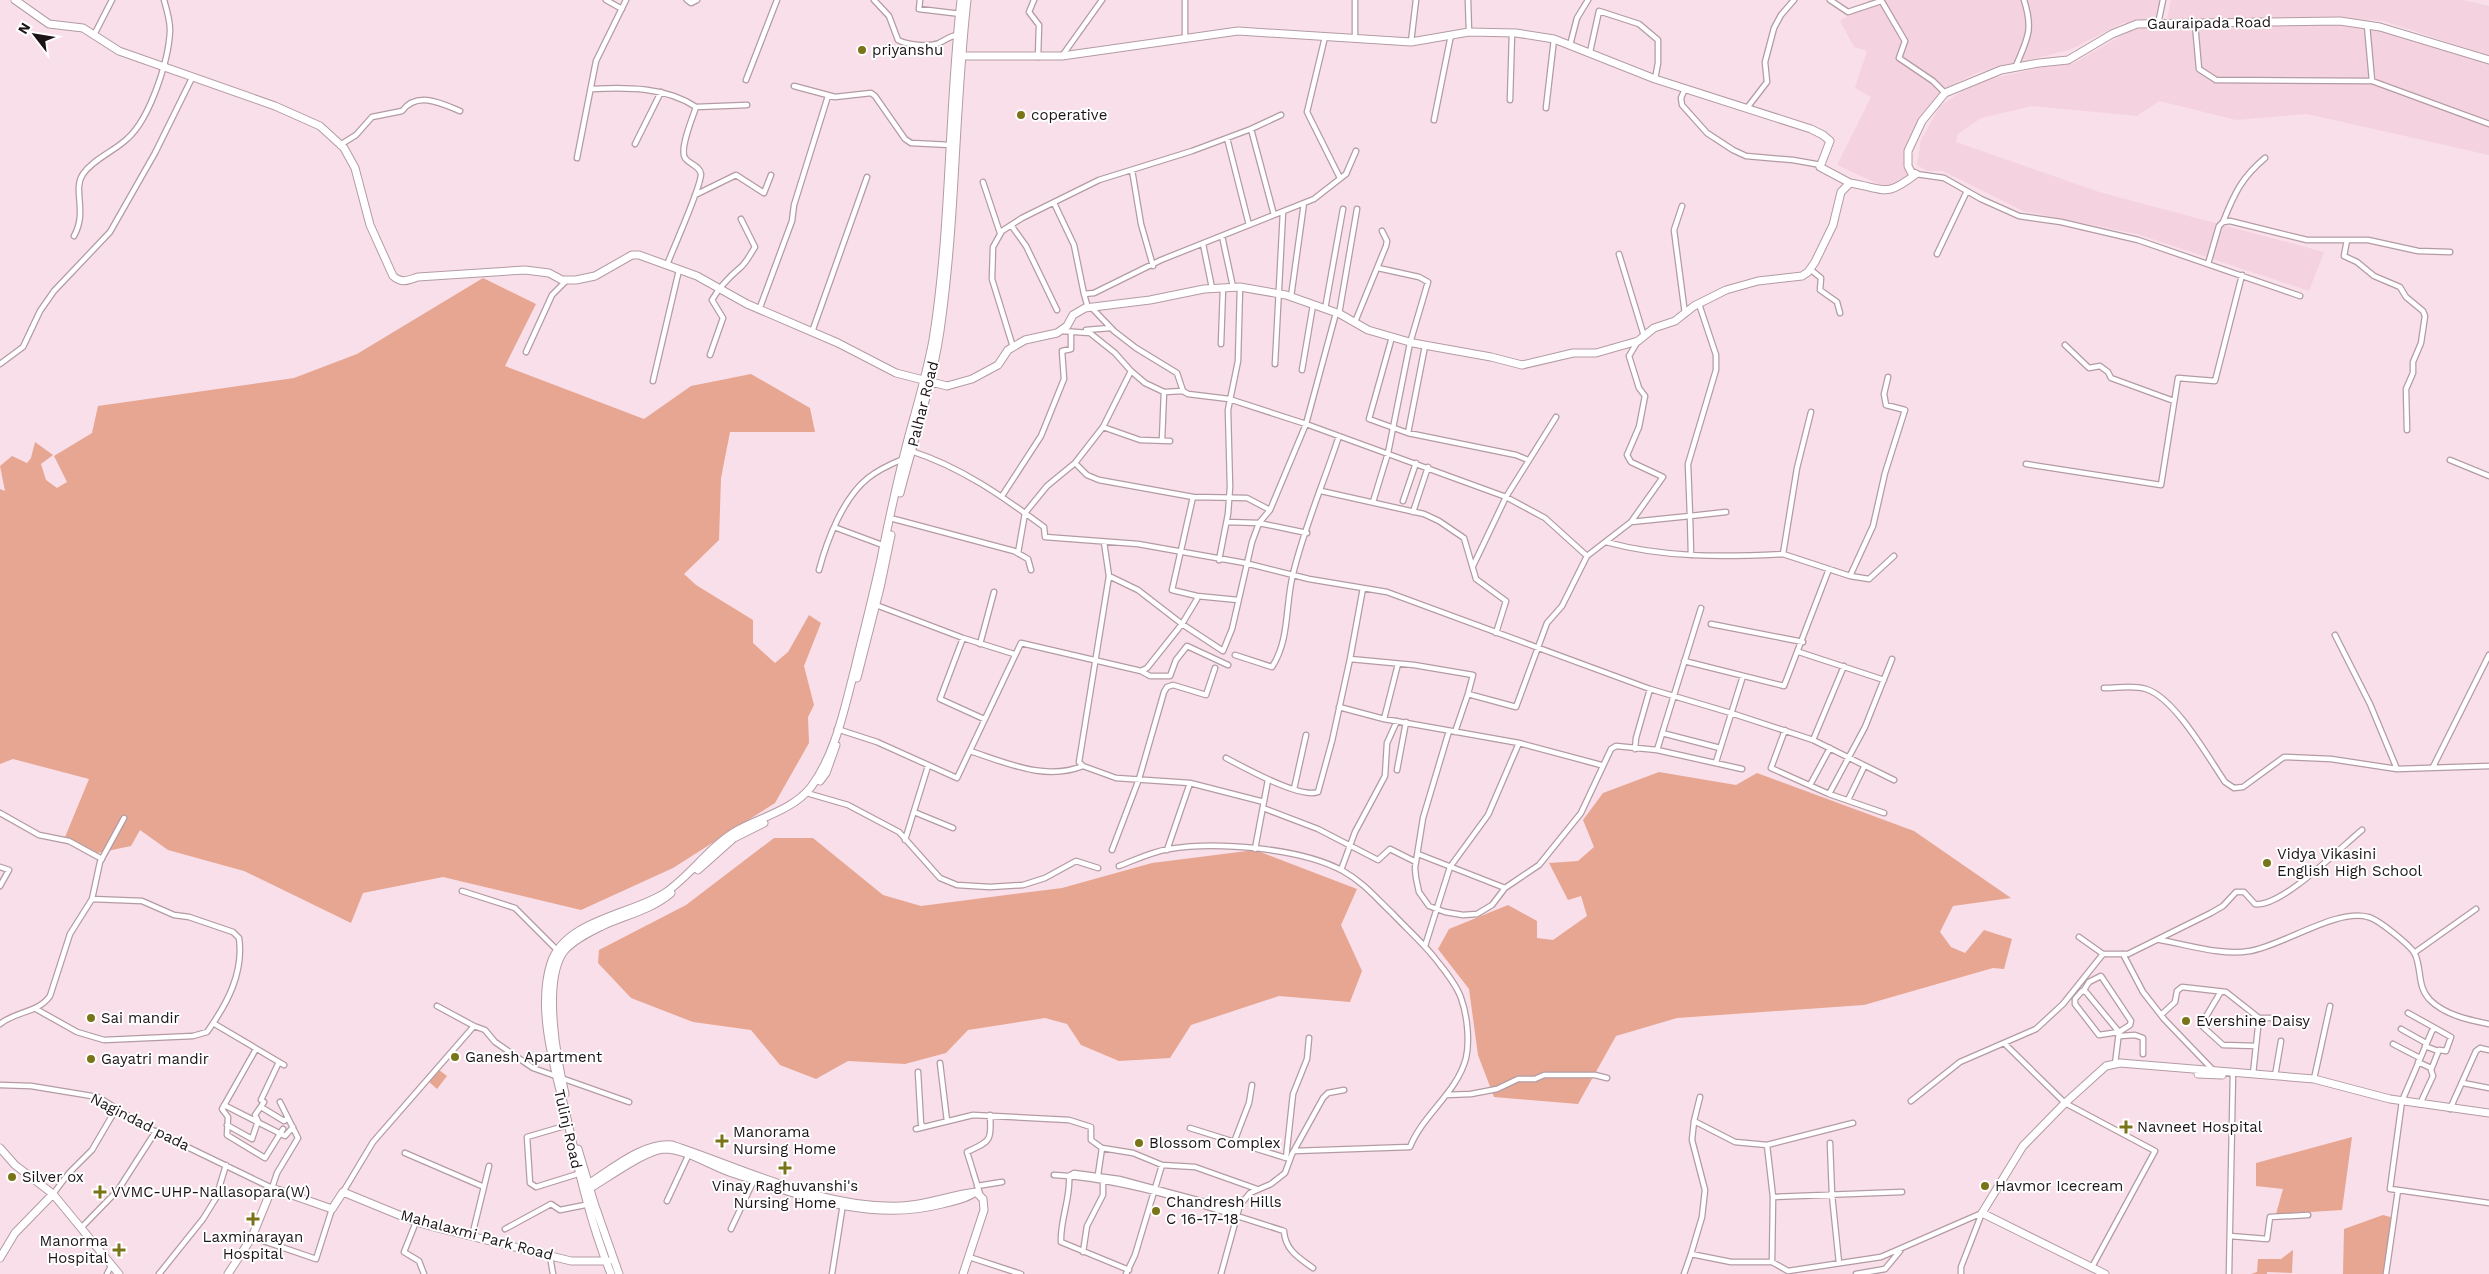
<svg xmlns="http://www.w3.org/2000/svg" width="2489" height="1274" viewBox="0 0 2489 1274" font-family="'Work Sans',sans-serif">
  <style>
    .built { fill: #f4d2df }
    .green { fill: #e7a691 }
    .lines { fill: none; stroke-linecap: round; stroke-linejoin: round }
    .street-casing { stroke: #b39ba4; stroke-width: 7 }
    .secondary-casing { stroke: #b39ba4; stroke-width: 9 }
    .street { stroke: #fff; stroke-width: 4.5 }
    .secondary { stroke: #fff; stroke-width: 7 }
    .poi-dot { fill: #797418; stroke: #fff; stroke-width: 2 }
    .labels { text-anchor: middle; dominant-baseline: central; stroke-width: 4; stroke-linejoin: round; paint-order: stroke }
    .street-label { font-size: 15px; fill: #1c1317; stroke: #fff }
    .poi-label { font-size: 15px; fill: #1c1317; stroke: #fff; text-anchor: start }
  </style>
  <rect width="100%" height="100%" fill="#f9dfe9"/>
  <!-- built -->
  <path class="built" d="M1868,0H2160L2154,21L2123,23L2069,50L1976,73L1948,87L1929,107L1908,146L1910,175L1894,186L1878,184L1837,165L1871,97L1855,88L1867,51L1854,47L1840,21L1869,2Z
    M2171,0H2464L2489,6V56L2384,21L2341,18L2167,20Z
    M2345,24L2379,30L2489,64V155L2307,114L2236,120L2159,101L2137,116L2032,106L1981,118L1958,134L1956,142L2099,192L2324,252L2309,291L2137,234L2023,211L1943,171H1927L1917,165L1921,140L1940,106L1975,82L2044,67L2074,63L2126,33L2143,27Z"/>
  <!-- green -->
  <path class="green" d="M483,278L536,304L505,366L644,419L691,386L751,374L810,408L815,432H730L721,478L719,540L684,574L696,585L753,620V643L775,663L788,652L809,615L821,623L804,666L814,705L808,717L809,743L775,803L673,868L581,910L443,877L363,893L351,923L244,871L168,850L140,830L131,846L98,853L65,837L89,779L13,759L0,764V489L5,491L0,466L12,456L27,463L31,458L35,442L53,455L41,464L46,480L57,488L67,482L54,456L92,433L98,406L294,378L357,354Z
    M1659,772L1736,785L1757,773L1914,831L2011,898L1953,906L1940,932L1951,947L1965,953L1984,930L2012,939L2004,969L1993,968L1864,1005L1677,1018L1616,1036L1578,1104L1494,1097L1478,1055L1469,989L1438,949L1449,929L1508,905L1537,921V938L1553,940L1587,916L1581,896L1568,900L1549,863L1578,861L1594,847L1583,820L1603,793Z
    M774,838H813L883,895L921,906L1062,888L1152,863L1255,850L1357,889L1341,925L1362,971L1350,1002L1279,996L1191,1025L1170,1058L1119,1061L1081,1045L1067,1024L1045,1018L968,1030L946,1053L905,1064L848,1061L816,1079L780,1065L751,1030L693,1022L631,998L598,963L599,950L686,905Z
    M439,1070L447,1076L437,1089L428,1081Z
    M2352,1137L2342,1210L2276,1214L2283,1189L2256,1186V1163Z
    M2383,1215L2394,1218L2387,1274H2343L2344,1229Z
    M2293,1250L2292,1273L2267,1272V1274H2251L2257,1272L2258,1259H2281Z"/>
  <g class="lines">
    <defs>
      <path id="street" d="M606,0L622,9
        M687,0L691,3L697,0
        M874,0L889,16L898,40C907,45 929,47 939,43C946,40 949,36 958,35
        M920,0L919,9L961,14
        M1034,0L1029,12L1039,25L1038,57
        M1185,0V38
        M1468,0L1469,32
        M1830,0L1848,12L1881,1
        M1881,0L1905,41L1899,58L1933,81L1945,93
        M2158,24L2163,0
        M2195,24L2199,69L2216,80L2372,81L2489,124
        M2367,25L2372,81
        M94,35L112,0
        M1325,37L1307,112L1340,178
        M1355,39V0
        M1411,42L1416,0
        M1570,45L1577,18L1588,0
        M1590,52L1599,11L1639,24L1658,40V63L1655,79
        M1062,56L1102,0
        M2015,68C2027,39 2034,31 2024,0
        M746,80L777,0
        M794,86L835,97L871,93L875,96L905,139L911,143L951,145
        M592,89C627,87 666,87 696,107C693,117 679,149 685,158C689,164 700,166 701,174C701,188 673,248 667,265
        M1685,89L1681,98L1682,105L1707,133L1733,150L1746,156L1793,160L1821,165
        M1510,100L1512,33
        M696,107L747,105
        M1546,108L1554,39
        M1747,108L1767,82L1765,62L1774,28L1781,15L1794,0
        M1434,120L1451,35
        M1251,129L1274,215
        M1227,138L1249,225
        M635,144L661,92
        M340,145L356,135L372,117L402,111C417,91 441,103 460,111
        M577,158L596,61L626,0
        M1132,170L1141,224L1153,266
        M1916,174L1944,178L1981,199L2019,216L2061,222L2138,240L2300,296
        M983,182L1000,233
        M695,195L736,175L764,193L771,175
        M1054,203L1074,245L1084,294
        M1682,206L1674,230L1685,314
        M2223,222C2234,194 2242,177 2265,158
        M1011,225L1026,246L1057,310
        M74,236C88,211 72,190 83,174C93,159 115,151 128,138C150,118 169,60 170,30C170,20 167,10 164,0
        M1222,236L1233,287
        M2347,240L2344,256L2357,262L2374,276L2400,287L2406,297L2423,311L2425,316L2421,343L2413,362V373L2406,389L2407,430
        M1203,244L1212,288
        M1619,254L1644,336
        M1937,254L1967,191
        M2208,264L2219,226L2223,222L2230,221L2307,240H2368L2418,251L2450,252
        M1810,269L1821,278L1820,290L1837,302L1840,313
        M1291,297L1304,203
        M1091,307L1114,331L1136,348L1177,373L1183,391L1188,394L1229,399L1306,424L1506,497L1545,518L1587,556
        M1088,308L1084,294L1094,293L1161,260L1314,199L1346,174L1356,151
        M1325,309L1343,209
        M759,310L792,221L794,205L828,96
        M1339,314L1357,209
        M1355,322L1386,246L1387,241L1382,231
        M1086,330L1110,328
        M812,332L867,177
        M1392,337L1369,419L1408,433L1516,455L1528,460
        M1221,344L1223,288
        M2065,345L2089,368L2100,366L2108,372L2111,378L2174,401
        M1013,347L992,279L993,247L1002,231L1022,218L1099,180L1192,151L1251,129L1281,115
        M526,352L552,295L567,280
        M710,355L723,318L712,300C720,286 729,277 741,267C746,263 751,253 755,247L741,219
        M0,364L23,347L40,311L54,291L110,232L155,153L192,78
        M1275,364L1283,212
        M1302,370L1313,305
        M1131,371L1145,383L1164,392L1162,440
        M653,381L679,270
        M1164,392L1183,391
        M1103,427L1140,440L1170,441
        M1408,433L1425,346
        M911,451C961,467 1002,496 1044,527L1045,537L1138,544L1245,563L1309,579L1387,592L1650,689L1731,713L1813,740L1894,780
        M2450,460L2489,476
        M1075,463L1087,475L1099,480L1193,497L1247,498L1270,510
        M2026,464L2161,485L2178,378L2215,381L2242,275
        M1321,491L1424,514L1439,521L1464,538L1476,579L1506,601L1496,633
        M1002,496L1041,436L1064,379L1062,351L1071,349V332H1074
        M1403,501L1416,463
        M1373,502L1388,453L1410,343L1428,282L1419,277L1378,268
        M1413,512L1428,467
        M894,519L1014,551L1028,559L1031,570
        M1227,522L1259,523L1307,533
        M1631,522L1690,516L1688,464L1716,370V355L1699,304
        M834,527L885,546
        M1104,542L1109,576L1079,762L1083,766L1116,778L1190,783L1264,802
        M1606,542C1664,558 1723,557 1783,554L1797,468L1811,412
        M1018,553L1025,513L1047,486L1075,463L1103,427L1131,371L1115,353L1090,333L1061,331
        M1783,554L1850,576L1873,526L1885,473L1905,410L1886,405L1884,394L1888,377
        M1691,555L1690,516L1726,512
        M1219,560L1228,514L1230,487L1228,410L1238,361L1240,287
        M1473,566L1506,497L1556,417
        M819,570C827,540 843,498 868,478C878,470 891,464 903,459
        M1109,576L1138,590L1182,624L1223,651L1232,629L1252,542L1259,523L1270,510L1306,424L1336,313
        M1850,576L1869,579L1894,556
        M1197,596L1238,600
        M876,605L963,638L1014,654
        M1711,624L1803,642
        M2335,635L2370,704L2397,769
        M963,638L940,699L984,719
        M980,644L994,592
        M1799,652L1884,680
        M1235,655L1272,667C1290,639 1285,606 1293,574C1304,528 1324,482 1339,436
        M1350,659L1363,588
        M1684,661L1784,686L1829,569
        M1141,671L1150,676H1170L1176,660L1187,646L1228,665
        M2104,688C2118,688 2133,685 2146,689C2175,698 2208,757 2225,782L2234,788L2243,787L2284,757L2331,759L2397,769L2489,766
        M1339,707L1384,719L1519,743L1488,815L1450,867L1425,946
        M1384,719L1398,664
        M837,729L877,742L957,778L1021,643L1141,671L1147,668L1182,624L1197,599V596L1172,590L1193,497
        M1785,730L1771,768L1829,794L1884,813
        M1449,731L1423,818L1415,868L1416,878L1419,892L1429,906L1445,912L1463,915L1477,914L1492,905L1505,888L1539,865L1581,813L1611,749L1616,746L1657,750L1742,769
        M1455,732L1468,694
        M1662,733L1720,748
        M1813,740L1844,666
        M1519,743L1601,765
        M1635,749L1636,738L1650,689
        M1657,750L1701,608
        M970,751C1007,763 1045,781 1083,766
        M1226,758C1243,767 1300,799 1318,792L1332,741L1350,659L1414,665L1473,675L1468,694L1516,707L1547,623L1562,606L1587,556L1631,522L1663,477L1631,462L1627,455L1639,427L1645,396L1639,388L1629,356L1638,341
        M1716,762L1743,676
        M2433,767L2489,655
        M1397,770L1406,722
        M1810,785L1830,748
        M1294,789L1306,735
        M810,794L848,805L899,832L940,878L957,885L990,887L1023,885L1045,878L1076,861L1098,868
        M1829,794L1865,727L1892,659
        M1848,800L1864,767
        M1263,808L1318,829L1378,860L1390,849L1416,862
        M914,812L953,828
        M0,813L39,835L69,841L102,859
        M905,840L928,766
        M1255,849L1268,780
        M1112,850L1139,779L1164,692L1167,687L1173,685L1206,695L1215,668
        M1167,850L1190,783
        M1418,854L1505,888
        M1119,866C1135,860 1151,852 1169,849C1216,841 1301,848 1343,871C1363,882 1376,898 1392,913C1406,928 1421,941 1434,957C1443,969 1456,983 1461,998C1467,1014 1470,1041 1466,1058C1457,1093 1423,1114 1410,1147L1294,1151
        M0,867L9,870L0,886
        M1341,870L1355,832L1385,776L1387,743L1397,721
        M462,891L515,908L559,952
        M2079,937L2103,954H2128L2211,913L2223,906L2236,892H2244L2255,904C2281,908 2340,848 2362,830
        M2160,940C2189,945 2221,956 2250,951C2284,945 2337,908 2368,917C2378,919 2411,946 2415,954C2422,970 2417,987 2430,1000C2445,1015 2469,1020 2489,1024
        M2414,953L2476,909
        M2123,954L2143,992L2164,1019L2213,1070
        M2084,990L2089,982L2101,976L2131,1021L2130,1025L2119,1032L2099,1035L2075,1004V999L2082,991L2086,992L2119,1032L2115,1064
        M2220,993L2201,1025L2223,1045L2256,1046
        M437,1006L474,1026
        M36,1009L77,1032L104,1040L193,1036L207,1032C227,1004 244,973 239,938L233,932L189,917L174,915L142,901L92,899
        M2408,1013L2435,1028
        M2161,1015L2175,1002L2177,991L2182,987L2226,992L2259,1018L2253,1074
        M2259,1018H2274
        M213,1023L284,1065
        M0,1024C16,1011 38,1013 50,996L70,934L92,899L100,862L124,818
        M2401,1029L2426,1043
        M2120,1036L2135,1035L2143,1038V1054
        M2005,1044L2065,1103L2155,1151L2092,1267
        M2393,1044L2420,1058
        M2425,1046L2438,1051
        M256,1049L222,1109L228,1117L227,1135L265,1158L283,1129
        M2418,1062L2431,1068
        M940,1063L947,1121
        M918,1072L921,1124L924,1127
        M2275,1076L2281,1041
        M2314,1079L2330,1006
        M2463,1083L2489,1088
        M0,1085L31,1086L98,1097L146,1127L272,1188L277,1173L298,1138L280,1102
        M1446,1095L1471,1094L1497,1089L1518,1079H1535L1544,1075H1595L1607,1078
        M1700,1097L1694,1121L1692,1140L1705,1190L1702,1217L1691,1254L1731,1262H1772L1788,1271L1881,1257L1982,1213
        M1911,1101L1960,1062L2036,1029L2063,1004L2103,954
        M224,1105L285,1136L293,1127
        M261,1107L284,1121L288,1118
        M2450,1109L2476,1051L2480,1048L2489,1050
        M1694,1121L1735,1142L1767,1145L1853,1123
        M227,1125L252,1139L258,1121L255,1115L264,1102L261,1100L279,1062
        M568,1125L527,1137L530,1183L536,1187L581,1173
        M1190,1128L1286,1158
        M916,1129L973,1115L1069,1120L1091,1127V1140L1102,1148L1133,1153L1162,1165L1195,1167L1257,1189
        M1234,1142L1249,1103L1252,1085
        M1830,1143L1832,1195L1839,1263
        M1767,1145L1773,1197L1772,1262
        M405,1153L484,1187
        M1286,1158L1293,1094L1307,1059L1309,1038
        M1054,1175C1129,1179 1212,1208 1284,1231C1285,1250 1299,1258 1313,1268
        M1098,1175L1102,1148
        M1069,1176L1074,1173L1119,1179L1238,1211
        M1069,1176C1071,1198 1060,1219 1061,1242L1129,1270
        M977,1186L1002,1182
        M2398,1190L2489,1203
        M343,1192L373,1142L474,1026L485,1030L495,1042L533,1068L629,1102
        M53,1194L69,1173L92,1150L116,1109
        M980,1194L967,1152C989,1141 992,1143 990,1115
        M1773,1197L1902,1192
        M667,1201L688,1156
        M416,1222L404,1252L419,1261L424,1274
        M81,1228L118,1190L156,1131
        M505,1229L551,1204L560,1210L590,1204
        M731,1229L754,1180
        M472,1236L489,1166
        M2230,1236L2267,1239L2270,1217L2308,1215
        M252,1237L316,1259L332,1209
        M1083,1252L1087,1226L1103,1195V1180
        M550,1256L553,1274
        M969,1257L1021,1274
        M107,1274L111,1266
        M159,1274L203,1219L216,1198L226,1165
        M832,1274L843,1204
        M1126,1274L1135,1255L1162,1165
        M1221,1274L1240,1205L1250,1193L1271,1184L1285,1173L1292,1154L1323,1098L1328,1093L1344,1090
        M1684,1274L1691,1254
        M1856,1274L1885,1269L1900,1251
        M1961,1274V1267L1982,1213
        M2229,1274L2233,1072
        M2386,1274L2398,1190L2390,1189L2402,1101L2432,1031L2435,1028L2451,1037L2446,1051L2439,1050L2431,1070L2433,1076L2420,1104"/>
      <path id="secondary" d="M15,0L49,24L83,28L119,51L275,106L320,126L344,148L355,168L370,225L393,276C402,284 408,280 418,277L525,270L549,273L562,280H576L595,276L632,255H639L697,276L747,304L838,343L896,373L947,386L972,379L998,365L1008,350L1025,340L1057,333L1067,326L1073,315L1085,308L1150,300L1204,289L1240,287L1286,295L1340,314L1368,330L1413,343L1491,357L1522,365L1573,353H1596L1638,341L1654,328L1675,321L1694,306L1726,290L1758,281L1802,276L1808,272L1815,262L1833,225L1841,192L1850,183C1886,189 1885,198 1916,174L1911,172L1908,166V151L1922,121L1945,93L2001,70L2039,63L2068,60L2112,34L2137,24L2340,21L2380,27L2489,60
        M963,56H1062L1238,31L1411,42L1469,32L1516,33L1554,39L1655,79L1811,129L1823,135L1830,141L1820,167L1850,183
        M900,493C915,435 935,376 942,316C956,211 955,105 967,0
        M857,678L880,588L891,535
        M820,781L826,773L836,745
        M698,870L734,838L764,823
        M2198,1074L2222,1075
        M565,1094C557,1060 543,986 562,954C569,942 590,932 602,926C626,915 651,910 671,893
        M0,1148L15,1165L53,1194L119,1274
        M578,1149L594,1203L619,1274
        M585,1186C610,1171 642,1142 672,1145C745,1169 822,1209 901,1206C926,1205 951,1195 976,1192L983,1199L984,1210L963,1274
        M587,1190C605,1180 645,1150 664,1149C686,1149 711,1166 732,1173C800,1195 869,1223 942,1204C953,1201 964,1200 974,1193
        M0,1258L15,1233L53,1194
        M228,1274L252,1237L272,1188L332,1209L343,1192L416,1222L438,1228L571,1261H608
        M611,1274C590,1222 578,1168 566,1114C555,1069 536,1009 551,963C565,920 633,914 665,893C691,875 709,847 736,831C761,817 793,810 811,787C835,755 844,710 854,672C863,634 873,597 881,559C889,519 898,478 908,439C917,406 927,373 933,340C951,228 948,113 961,0
        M2105,1274L1982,1213L2023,1146L2065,1103L2106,1066L2120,1063L2314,1079L2390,1099L2489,1113"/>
    </defs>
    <!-- street casing -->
    <use href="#street" class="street-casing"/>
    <!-- secondary casing -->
    <use href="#secondary" class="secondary-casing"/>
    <!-- street -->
    <use href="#street" class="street"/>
    <!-- secondary -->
    <use href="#secondary" class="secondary"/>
  </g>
  <!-- markers -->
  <g class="poi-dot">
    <circle cx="862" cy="50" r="5"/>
    <circle cx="1021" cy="115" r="5"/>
    <circle cx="2267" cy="863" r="5"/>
    <circle cx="91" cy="1018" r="5"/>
    <circle cx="2186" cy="1021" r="5"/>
    <circle cx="455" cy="1057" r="5"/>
    <circle cx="91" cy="1059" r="5"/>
    <path d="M2123.5 1119.5h5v5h5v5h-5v5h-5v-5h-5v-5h5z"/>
    <path d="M719.5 1133.5h5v5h5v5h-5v5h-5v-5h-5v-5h5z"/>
    <circle cx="1139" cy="1143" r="5"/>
    <path d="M782.5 1160.5h5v5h5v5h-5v5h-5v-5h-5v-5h5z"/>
    <circle cx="12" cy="1177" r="5"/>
    <circle cx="1985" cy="1186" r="5"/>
    <path d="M97.5 1184.5h5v5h5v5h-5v5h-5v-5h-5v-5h5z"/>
    <circle cx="1156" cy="1211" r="5"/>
    <path d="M250.5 1211.5h5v5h5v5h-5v5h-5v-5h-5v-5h5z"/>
    <path d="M116.5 1242.5h5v5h5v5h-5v5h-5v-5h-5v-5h5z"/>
  </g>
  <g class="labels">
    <!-- street labels -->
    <g class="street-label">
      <text transform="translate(2209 23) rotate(-1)">Gauraipada Road</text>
      <text transform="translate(923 404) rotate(-76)">Palhar Road</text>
      <text transform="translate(140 1122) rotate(27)">Nagindad pada</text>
      <text transform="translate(568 1129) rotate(77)">Tulinj Road</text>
      <text transform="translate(477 1235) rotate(15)">Mahalaxmi Park Road</text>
    </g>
    <!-- poi labels -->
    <g class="poi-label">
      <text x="872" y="50">priyanshu</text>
      <text x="1031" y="115">coperative</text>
      <text x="2277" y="854">Vidya Vikasini<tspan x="2277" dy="17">English High School</tspan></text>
      <text x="101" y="1018">Sai mandir</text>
      <text x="2196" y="1021">Evershine Daisy</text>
      <text x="465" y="1057">Ganesh Apartment</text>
      <text x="101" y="1059">Gayatri mandir</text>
      <text x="2137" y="1127">Navneet Hospital</text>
      <text x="733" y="1132">Manorama<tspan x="733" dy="17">Nursing Home</tspan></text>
      <text x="1149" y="1143">Blossom Complex</text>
      <text x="22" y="1177">Silver ox</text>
      <text x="785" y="1186" text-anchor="middle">Vinay Raghuvanshi's<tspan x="785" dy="17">Nursing Home</tspan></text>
      <text x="1995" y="1186">Havmor Icecream</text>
      <text x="111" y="1192">VVMC-UHP-Nallasopara(W)</text>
      <text x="1166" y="1202">Chandresh Hills<tspan x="1166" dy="17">C 16-17-18</tspan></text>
      <text x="253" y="1237" text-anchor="middle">Laxminarayan<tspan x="253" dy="17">Hospital</tspan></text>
      <text x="108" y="1241" text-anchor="end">Manorma<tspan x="108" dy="17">Hospital</tspan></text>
    </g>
  </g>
  <!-- north arrow -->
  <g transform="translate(35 35) rotate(301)" stroke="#ffffff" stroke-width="4" paint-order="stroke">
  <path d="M0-4L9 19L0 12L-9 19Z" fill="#1c1317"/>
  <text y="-8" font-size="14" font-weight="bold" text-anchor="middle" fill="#1c1317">N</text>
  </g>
</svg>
